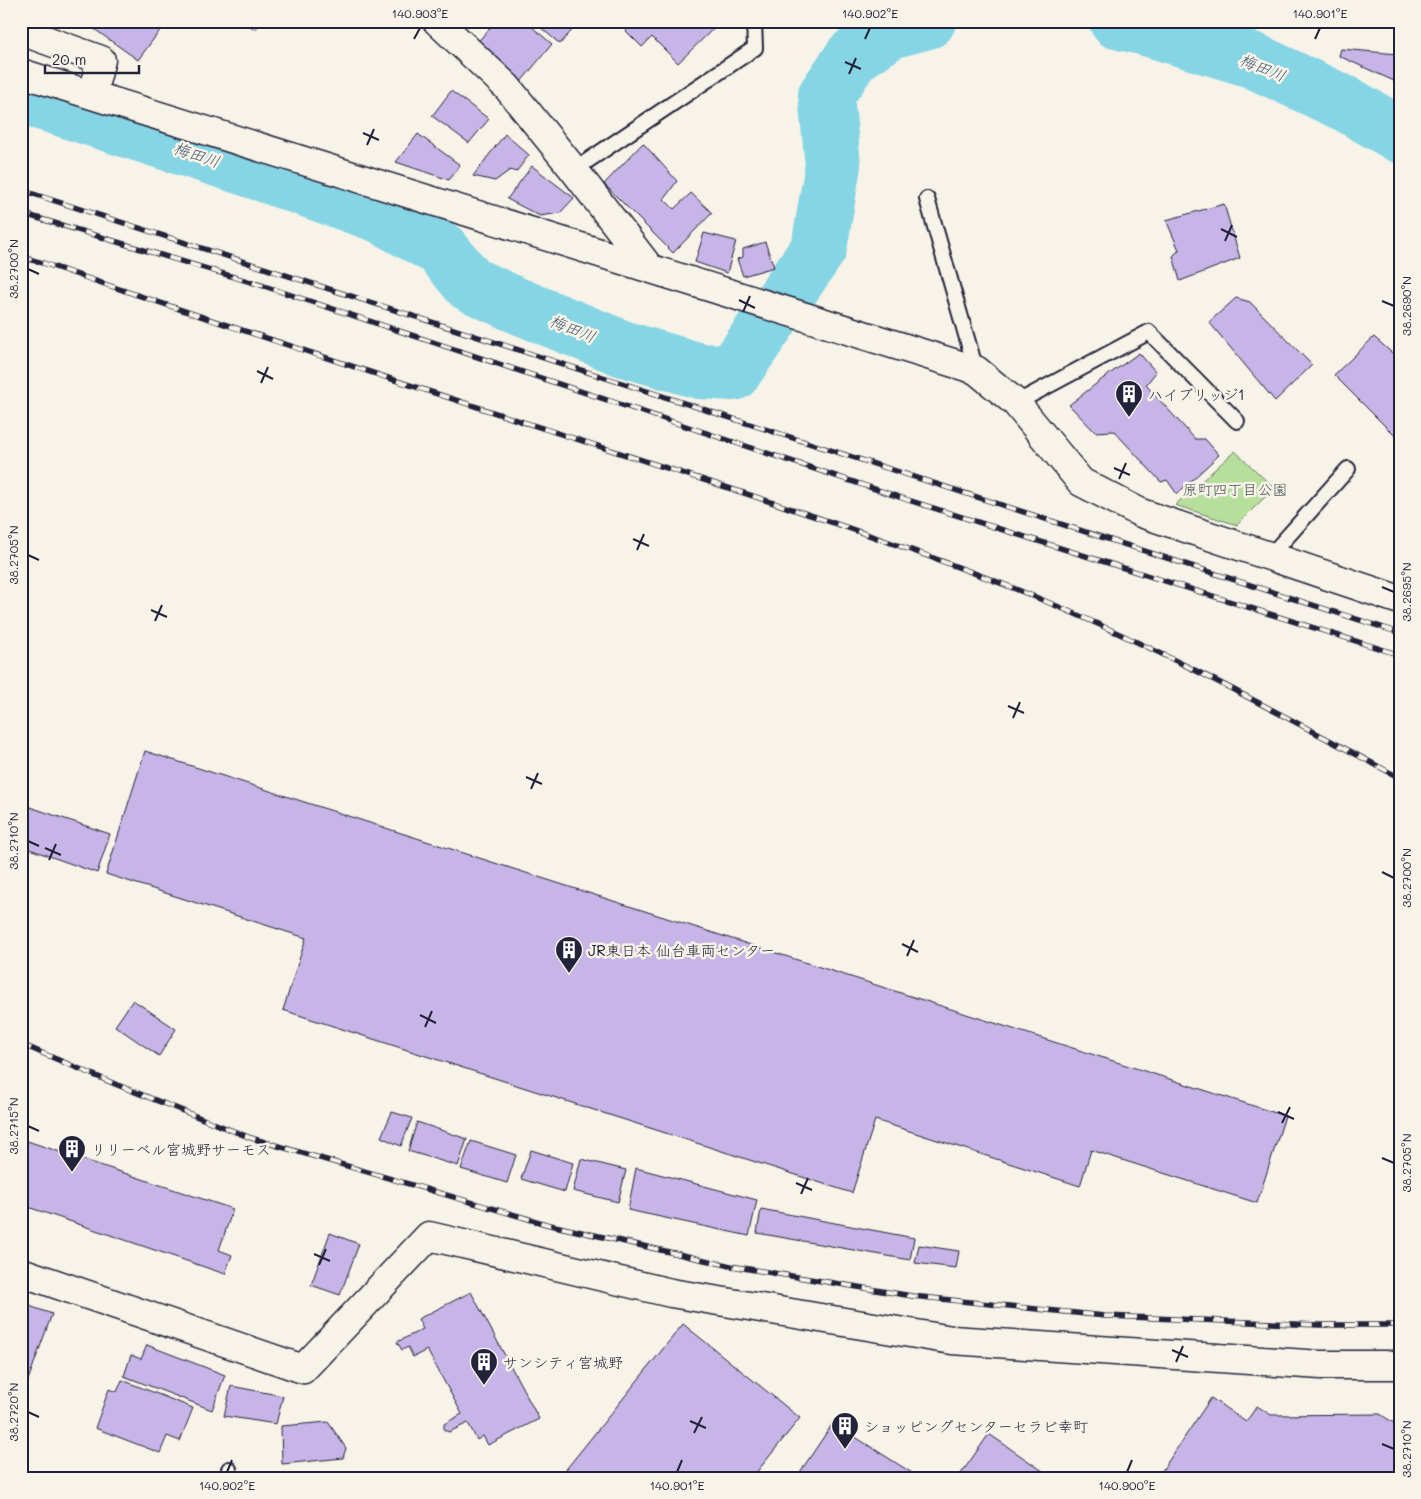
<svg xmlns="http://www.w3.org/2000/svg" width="1421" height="1499" viewBox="0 0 1421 1499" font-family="Mali,'Klee One',sans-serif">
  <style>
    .green { fill: #b6df9b; stroke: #6c806b }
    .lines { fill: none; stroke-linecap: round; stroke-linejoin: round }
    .river { stroke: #86d5e4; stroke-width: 56 }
    .building { fill: #c6b5e6; stroke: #22223b }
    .service-casing { stroke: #22223b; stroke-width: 18 }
    .minor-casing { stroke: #22223b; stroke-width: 31 }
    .service { stroke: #f7f3e8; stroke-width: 14 }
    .minor { stroke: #f7f3e8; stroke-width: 28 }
    .rail-casing { stroke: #22223b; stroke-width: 5.5 }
    .rail { stroke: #f7f3e8; stroke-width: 4; stroke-dasharray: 11; stroke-linecap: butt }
    .ticks { fill: none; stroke: #22223b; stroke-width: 2 }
    .labels { text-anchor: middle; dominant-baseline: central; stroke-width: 5; stroke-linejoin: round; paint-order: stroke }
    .poi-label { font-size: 15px; fill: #22223b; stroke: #f7f3e8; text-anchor: start }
    .park-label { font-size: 15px; fill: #475153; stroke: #f7f3e8 }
    .water-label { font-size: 16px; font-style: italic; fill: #40586e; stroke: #f7f3e8 }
    .neatline { fill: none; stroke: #22223b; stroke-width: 2 }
    .ticks-label { font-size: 12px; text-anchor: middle; fill: #22223b }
  </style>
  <rect width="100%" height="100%" fill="#f7f3e8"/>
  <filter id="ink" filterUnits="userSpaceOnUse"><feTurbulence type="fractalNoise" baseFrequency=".02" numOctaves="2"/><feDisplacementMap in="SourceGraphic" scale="10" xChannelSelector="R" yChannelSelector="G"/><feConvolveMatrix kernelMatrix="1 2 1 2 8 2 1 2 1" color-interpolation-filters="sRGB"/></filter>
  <g filter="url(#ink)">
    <!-- green -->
    <path class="green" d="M1235,451L1274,488L1237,525L1175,505Z"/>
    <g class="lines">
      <!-- river -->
      <path class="river" d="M1117,21L1146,28L1252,60L1348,105L1400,135
        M21,97L54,106L246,168L380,215L441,249L470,284L516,305L624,349L700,371L733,373L819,248L833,165L826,95L853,56L890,31L928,21"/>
    </g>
    <!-- building -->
    <path class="building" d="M94,21H167L138,60L90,26Z
      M244,21H262L255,30Z
      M496,21H525L552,44L520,83L475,45Z
      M533,21H580L560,44Z
      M635,21H711L716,26L678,63L652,37L642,47L626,31Z
      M1341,49L1398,54L1394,81L1339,56Z
      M451,91L489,119L469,143L432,116Z
      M418,134L460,165L449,180L396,162Z
      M505,134L529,155L516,172L510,170L495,181L473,176Z
      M643,143L677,181L664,199L674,209L691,193L712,213L673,253L604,184Z
      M532,166L574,198L560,213L540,216L507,199Z
      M1224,204L1240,258L1180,281L1173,256L1179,250L1166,220Z
      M704,233L736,241L727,273L695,262Z
      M765,242L774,267L743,276L737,259L743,257V249Z
      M1236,298L1250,302L1312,365L1275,401L1209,322Z
      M1374,337L1400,360V441L1334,375Z
      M1139,353L1156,372L1146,385L1195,439H1205L1219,455L1177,494L1167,480L1161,482L1114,431L1095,432L1069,405L1101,380Z
      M145,751L1285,1116L1257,1203L1091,1150L1080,1186L875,1120L852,1193L283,1010L306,938L106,874Z
      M21,804L110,834L97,873L21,846Z
      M133,1000L176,1029L159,1056L115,1026Z
      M392,1112L412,1118L401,1146L381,1137Z
      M417,1122L467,1139L458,1166L408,1151Z
      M21,1139L233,1209L219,1250L232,1255L225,1274L28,1207L24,1219L21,1218Z
      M471,1141L516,1155L507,1183L461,1169Z
      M531,1150L573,1163L565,1192L521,1179Z
      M581,1159L626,1170L618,1202L573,1191Z
      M636,1168L757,1200L749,1236L628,1210Z
      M761,1209L914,1238L910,1260L757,1233Z
      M330,1233L359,1244L340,1295L311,1285Z
      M919,1245L959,1251L956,1268L915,1263Z
      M471,1292L539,1419L488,1445L483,1436L477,1440L468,1423L449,1432L444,1430V1424L462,1414L427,1350L413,1357L408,1347L402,1350L397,1342L423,1329L418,1319Z
      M21,1303L52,1314L23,1394H21Z
      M683,1324L800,1418L752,1478H559Z
      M147,1345L225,1375L212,1410L124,1376L131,1355L141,1359Z
      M122,1380L193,1408L180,1441L167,1436L160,1453L95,1428L109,1389L117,1392Z
      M231,1386L283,1396L276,1424L224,1416Z
      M1211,1398L1246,1422L1257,1406L1271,1415L1380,1414L1400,1427V1478H1157Z
      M328,1422L346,1448L343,1458L282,1464L281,1426Z
      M833,1423L920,1478H796Z
      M989,1434L1053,1478H958Z"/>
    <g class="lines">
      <defs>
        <path id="service" d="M574,170L755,48L754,21
          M927,199L976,370
          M1016,403L1149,332L1237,421
          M1270,556L1348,469
          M229,1478V1469"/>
        <path id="minor" d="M437,21L507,87L574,170L648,266
          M21,31L101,60L92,94
          M21,73L976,370L1016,403L1081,482L1141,513L1400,600
          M21,1272L303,1369L429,1236L671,1293L952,1340L1321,1365H1400"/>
      </defs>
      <!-- service casing -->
      <use href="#service" class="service-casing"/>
      <!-- minor casing -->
      <use href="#minor" class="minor-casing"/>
      <!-- service -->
      <use href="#service" class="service"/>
      <!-- minor -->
      <use href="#minor" class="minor"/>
      <defs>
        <path id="rail" d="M21,190L1400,633
          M21,213L264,286L908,500L1400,655
          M21,257L43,263C209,320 375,374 542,428C700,479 859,528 1013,588C1147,641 1273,710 1400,778
          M21,1044L115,1084L251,1138L546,1224L731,1266L912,1296L1105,1316L1319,1325H1400"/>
      </defs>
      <!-- rail casing -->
      <use href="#rail" class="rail-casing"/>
      <!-- rail -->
      <use href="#rail" class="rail"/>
    </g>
  </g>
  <!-- ticks -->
  <path class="ticks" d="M414,39L420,28M865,39L870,28M1315,39L1320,28M845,62L861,69M849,74L856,58M363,133L379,140M367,145L374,129M1221,229L1237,237M1225,241L1232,225M28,269L39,274M739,300L755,308M1382,301L1394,306M743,312L750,296M257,371L273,379M261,383L268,367M1114,468L1130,475M1119,479L1126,463M633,539L649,546M637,550L644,534M28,555L39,560M1382,587L1394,592M151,610L167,617M155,621L162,605M1008,706L1024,713M1013,718L1020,702M526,777L542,784M531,789L538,773M28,841L39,846M45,848L61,855M49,860L56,844M1382,872L1394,878M902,944L918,952M907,956L914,940M420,1015L436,1023M425,1027L432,1011M1278,1112L1294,1119M1282,1123L1290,1107M28,1126L39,1131M1382,1158L1394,1163M796,1183L812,1190M801,1194L808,1178M314,1254L330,1261M319,1265L326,1249M1172,1350L1188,1357M1176,1362L1183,1346M28,1412L39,1417M690,1421L706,1428M694,1433L702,1417M1382,1444L1394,1449M227,1472L232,1460M677,1472L682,1460M1127,1472L1132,1460"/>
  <!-- icons -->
  <defs>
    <symbol id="building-pin" viewBox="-11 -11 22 30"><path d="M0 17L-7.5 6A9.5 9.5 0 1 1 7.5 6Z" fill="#22223b" stroke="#f7f3e8"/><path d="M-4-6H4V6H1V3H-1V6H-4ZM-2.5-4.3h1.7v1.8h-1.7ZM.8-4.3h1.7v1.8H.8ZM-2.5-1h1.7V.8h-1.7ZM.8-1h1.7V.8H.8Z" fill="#fff"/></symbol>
  </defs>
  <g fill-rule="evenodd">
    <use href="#building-pin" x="1113" y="378" width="32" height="43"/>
    <use href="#building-pin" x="553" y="934" width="32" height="43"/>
    <use href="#building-pin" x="56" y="1133" width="32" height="43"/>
    <use href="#building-pin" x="468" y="1346" width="32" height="43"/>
    <use href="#building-pin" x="829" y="1410" width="32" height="43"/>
  </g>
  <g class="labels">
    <!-- poi labels -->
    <g class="poi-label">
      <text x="1148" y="394">ハイブリッジ1</text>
      <text x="588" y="950">JR東日本 仙台車両センター</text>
      <text x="91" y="1149">リリーベル宮城野サーモス</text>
      <text x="503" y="1362">サンシティ宮城野</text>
      <text x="864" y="1426">ショッピングセンターセラビ幸町</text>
    </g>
    <!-- park labels -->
    <g class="park-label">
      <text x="1235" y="489">原町四丁目公園</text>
    </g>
    <!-- water labels -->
    <g class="water-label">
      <text transform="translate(1263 67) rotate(22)">梅田川</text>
      <text transform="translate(197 154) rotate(18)">梅田川</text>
      <text transform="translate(573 328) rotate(22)">梅田川</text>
    </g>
  </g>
  <!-- margin -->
  <rect width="1421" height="1499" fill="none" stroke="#f7f3e8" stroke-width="55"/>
  <!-- scale -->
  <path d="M45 65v8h94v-8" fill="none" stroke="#22223b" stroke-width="2.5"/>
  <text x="52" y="65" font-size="15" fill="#22223b" stroke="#f7f3e8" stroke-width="4" paint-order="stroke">20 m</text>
  <rect x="28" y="28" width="1366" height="1444" class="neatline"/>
  <g class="ticks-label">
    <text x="420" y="18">140.903°E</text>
    <text x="870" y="18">140.902°E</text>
    <text x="1320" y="18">140.901°E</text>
    <text transform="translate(14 269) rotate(-90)" y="4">38.2700°N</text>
    <text transform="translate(1407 306) rotate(-90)" y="4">38.2690°N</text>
    <text transform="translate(14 555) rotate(-90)" y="4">38.2705°N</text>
    <text transform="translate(1407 592) rotate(-90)" y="4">38.2695°N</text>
    <text transform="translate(14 841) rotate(-90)" y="4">38.2710°N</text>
    <text transform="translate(1407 878) rotate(-90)" y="4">38.2700°N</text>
    <text transform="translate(14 1126) rotate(-90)" y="4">38.2715°N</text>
    <text transform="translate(1407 1163) rotate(-90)" y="4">38.2705°N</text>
    <text transform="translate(14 1412) rotate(-90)" y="4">38.2720°N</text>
    <text transform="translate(1407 1449) rotate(-90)" y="4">38.2710°N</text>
    <text x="227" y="1490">140.902°E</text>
    <text x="677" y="1490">140.901°E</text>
    <text x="1127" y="1490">140.900°E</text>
  </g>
</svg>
